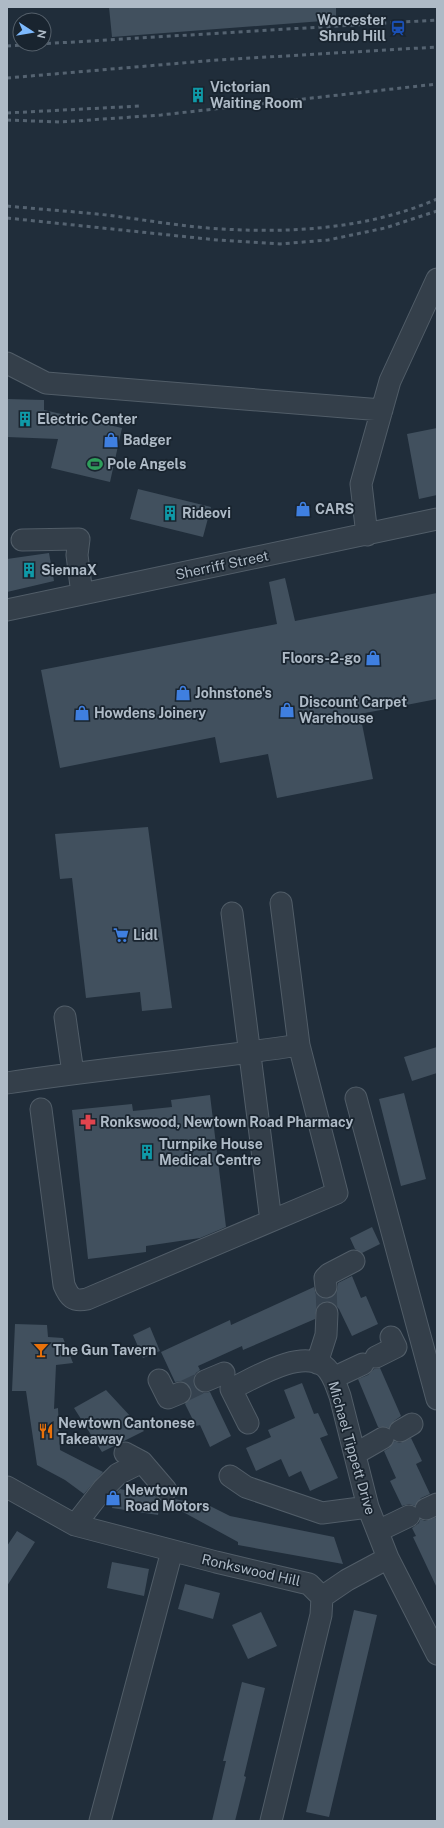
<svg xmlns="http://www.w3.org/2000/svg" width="444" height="1828" viewBox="0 0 444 1828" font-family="'Public Sans',sans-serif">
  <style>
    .building { fill: #41505e }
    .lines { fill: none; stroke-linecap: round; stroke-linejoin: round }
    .minor-tunnel { stroke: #35424f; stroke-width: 21; stroke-dasharray: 21 10; stroke-linecap: butt }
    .minor-casing { stroke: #515d68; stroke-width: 23 }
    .minor { stroke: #343f4a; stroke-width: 21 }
    .rail { stroke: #556371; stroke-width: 3; stroke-dasharray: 4 4; stroke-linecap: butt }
    .labels { text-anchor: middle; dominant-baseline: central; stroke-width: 3.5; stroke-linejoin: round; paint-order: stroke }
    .poi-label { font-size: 14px; font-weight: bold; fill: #aebac6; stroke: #19242f; text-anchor: start }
    .street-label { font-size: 14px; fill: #aebac6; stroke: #19242f }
  </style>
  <rect width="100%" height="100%" fill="#202d3a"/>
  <!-- building -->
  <path class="building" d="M109,7H336V20L112,37Z
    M7,399L44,400V410L122,428L110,482L51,468L58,439L7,437Z
    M437,428V495L419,499L407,434Z
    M138,489L211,507L203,537L130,519Z
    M49,553L54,581L7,592V559Z
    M285,578L295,621L437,593V699L360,714L373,779L277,798L268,754L220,763L215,737L60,768L41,670L277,624L269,582Z
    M148,827L172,1008L142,1011L140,992L86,998L72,878L60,879L55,834Z
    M437,1047V1073L412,1081L404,1057Z
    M404,1093L426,1179L401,1186L379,1099Z
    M210,1095L226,1227L200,1238L146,1246V1252L88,1259L72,1110L132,1104L133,1111L172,1107L171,1100Z
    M372,1227L380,1244L362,1253L355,1249L350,1238Z
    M352,1276L361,1298L366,1296L378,1324L352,1336L339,1309L333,1303L328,1301L322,1302L317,1307L315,1319L243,1350L242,1346L198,1366L200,1370L196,1373L193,1379L194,1386L197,1390L203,1393L210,1392L231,1436L210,1447L200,1425L196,1426L185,1404L192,1395L191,1388L187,1383L182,1381L175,1382L161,1352L230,1320L231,1325L314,1287L316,1294L321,1298L327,1299L333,1297L337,1291L338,1283Z
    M15,1324L47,1325L48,1337L63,1338L73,1363L56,1365L54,1409L58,1408L60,1450L103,1472L84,1494L65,1480L37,1465L26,1391H12Z
    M150,1327L160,1351L143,1358L133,1335Z
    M380,1368L401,1416L394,1421L389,1428L378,1427L358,1379L368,1375L374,1369Z
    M302,1383L314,1414L318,1413L328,1435L320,1438L338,1478L310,1491L301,1471L289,1477L281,1459L256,1471L246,1448L271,1437L268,1430L295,1418L284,1390Z
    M106,1390L144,1431L102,1452L74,1408Z
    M411,1438L422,1461L416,1464L430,1494L421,1498L415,1506L409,1504L402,1506L390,1481L396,1478L384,1451L389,1448L394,1441L400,1443Z
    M120,1489L155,1496L160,1500L158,1515L112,1508L115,1494Z
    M174,1499L208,1505L230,1516L334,1537L343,1564L238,1545V1542L163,1501L169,1502Z
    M437,1517V1588L413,1537L416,1536L412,1528L419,1523L420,1519L425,1521Z
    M17,1531L35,1542L7,1586V1546Z
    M112,1562L149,1569L144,1596L107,1588Z
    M185,1584L220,1593L213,1619L178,1609Z
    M354,1610L377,1615L329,1817L306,1812Z
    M261,1612L277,1646L248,1659L232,1625Z
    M242,1682L265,1688L244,1776L246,1777L235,1821H212L226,1761H223Z"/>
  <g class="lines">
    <!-- minor-tunnel -->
    <path class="minor-tunnel" d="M326,1287L327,1313
      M180,1393L205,1381"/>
    <defs>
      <path id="minor" d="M7,363L46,383L382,410
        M367,535L361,484L390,381L437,279
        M22,540L79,539L77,555L82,594
        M7,610L437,519
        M281,903L299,1045
        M232,913L271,1221
        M65,1017L73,1073
        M7,1083C104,1068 202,1060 299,1045L337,1193L87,1299C73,1302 69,1297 64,1285L41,1109
        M356,1098L437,1399
        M326,1287L325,1278L329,1274L354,1261
        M376,1357L396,1347L391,1337
        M317,1363L326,1335L327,1313
        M333,1378L363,1364
        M159,1380L168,1398L180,1393
        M205,1381L224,1373
        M248,1423L231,1389C255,1378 299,1349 324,1366C333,1373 336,1386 340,1396L368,1507L388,1558L437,1654
        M400,1431L412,1424
        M125,1453L142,1462L166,1490
        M355,1454L383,1438
        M230,1476L246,1487L322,1513L368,1507
        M7,1487L75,1525L216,1562L309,1584L322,1597L321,1615L271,1821
        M426,1509L437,1504
        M75,1525L103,1489L118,1474L142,1462
        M378,1531L409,1516
        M322,1597L347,1580L388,1558
        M100,1821L172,1551"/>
    </defs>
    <!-- minor casing -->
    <use href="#minor" class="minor-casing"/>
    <!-- minor -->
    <use href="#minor" class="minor"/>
    <!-- rail -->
    <path class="rail" d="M7,46L437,20
      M7,78L217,60L437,47
      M7,113L141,106
      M7,120L61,122L161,115L437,84
      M7,206C37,209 67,211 97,214C134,218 171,225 208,228C285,234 366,230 437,199
      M7,218L217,240L280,244L328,240L385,228L437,211"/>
  </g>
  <!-- icons -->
  <defs>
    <symbol id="station-bare" viewBox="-9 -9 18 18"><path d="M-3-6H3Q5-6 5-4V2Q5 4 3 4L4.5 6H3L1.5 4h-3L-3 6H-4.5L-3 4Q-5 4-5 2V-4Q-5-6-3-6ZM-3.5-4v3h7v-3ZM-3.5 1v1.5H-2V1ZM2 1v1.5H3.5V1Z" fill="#1a4fb4" stroke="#19242f" stroke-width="2.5" paint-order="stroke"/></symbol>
    <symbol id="building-bare" viewBox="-9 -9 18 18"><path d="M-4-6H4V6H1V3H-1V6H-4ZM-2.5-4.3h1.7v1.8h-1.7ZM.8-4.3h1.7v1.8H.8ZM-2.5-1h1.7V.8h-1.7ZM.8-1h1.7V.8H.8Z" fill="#0f9aa8" stroke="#19242f" stroke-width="2.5" paint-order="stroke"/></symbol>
    <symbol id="shop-bare" viewBox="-9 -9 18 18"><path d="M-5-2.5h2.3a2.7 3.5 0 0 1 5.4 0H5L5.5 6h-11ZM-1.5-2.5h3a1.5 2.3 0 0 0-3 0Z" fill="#3f7fe0" stroke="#19242f" stroke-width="2.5" paint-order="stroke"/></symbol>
    <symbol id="stadium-bare" viewBox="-9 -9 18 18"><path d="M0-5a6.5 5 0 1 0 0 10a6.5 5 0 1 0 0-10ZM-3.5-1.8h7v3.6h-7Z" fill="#2e9e5b" stroke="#19242f" stroke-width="2.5" paint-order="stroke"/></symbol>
    <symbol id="supermarket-bare" viewBox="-9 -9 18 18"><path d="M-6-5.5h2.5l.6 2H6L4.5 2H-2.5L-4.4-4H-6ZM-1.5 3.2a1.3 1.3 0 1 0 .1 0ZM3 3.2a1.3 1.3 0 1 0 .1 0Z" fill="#3f7fe0" stroke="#19242f" stroke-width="2.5" paint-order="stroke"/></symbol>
    <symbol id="pharmacy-bare" viewBox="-9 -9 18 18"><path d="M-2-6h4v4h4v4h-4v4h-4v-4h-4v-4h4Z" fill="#e0444e" stroke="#19242f" stroke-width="2.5" paint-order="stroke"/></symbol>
    <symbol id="bar-bare" viewBox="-9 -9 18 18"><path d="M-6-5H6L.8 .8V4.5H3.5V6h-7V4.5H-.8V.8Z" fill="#e8710a" stroke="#19242f" stroke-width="2.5" paint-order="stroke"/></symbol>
    <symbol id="restaurant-bare" viewBox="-9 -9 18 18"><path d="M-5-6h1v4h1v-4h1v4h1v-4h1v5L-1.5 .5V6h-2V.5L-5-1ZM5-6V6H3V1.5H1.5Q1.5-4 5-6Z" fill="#e8710a" stroke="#19242f" stroke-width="2.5" paint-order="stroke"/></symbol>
  </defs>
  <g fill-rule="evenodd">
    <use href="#station-bare" x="387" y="17" width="22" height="22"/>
    <use href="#building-bare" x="187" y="84" width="22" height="22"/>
    <use href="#building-bare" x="14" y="408" width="22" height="22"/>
    <use href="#shop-bare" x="100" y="429" width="22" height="22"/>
    <use href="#stadium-bare" x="84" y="453" width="22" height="22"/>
    <use href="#shop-bare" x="292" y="498" width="22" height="22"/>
    <use href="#building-bare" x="159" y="502" width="22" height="22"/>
    <use href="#building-bare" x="18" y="559" width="22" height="22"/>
    <use href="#shop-bare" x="362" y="647" width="22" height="22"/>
    <use href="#shop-bare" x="172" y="682" width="22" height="22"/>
    <use href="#shop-bare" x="276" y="699" width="22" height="22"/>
    <use href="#shop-bare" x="71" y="702" width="22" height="22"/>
    <use href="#supermarket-bare" x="110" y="924" width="22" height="22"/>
    <use href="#pharmacy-bare" x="77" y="1111" width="22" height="22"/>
    <use href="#building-bare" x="136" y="1141" width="22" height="22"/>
    <use href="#bar-bare" x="30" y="1339" width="22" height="22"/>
    <use href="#restaurant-bare" x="35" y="1420" width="22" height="22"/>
    <use href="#shop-bare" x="102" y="1487" width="22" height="22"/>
  </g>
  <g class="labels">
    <!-- poi labels -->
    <g class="poi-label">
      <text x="386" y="20" text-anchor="end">Worcester<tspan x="386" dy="16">Shrub Hill</tspan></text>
      <text x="210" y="87">Victorian<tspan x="210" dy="16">Waiting Room</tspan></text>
      <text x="37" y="419">Electric Center</text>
      <text x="123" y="440">Badger</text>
      <text x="107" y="464">Pole Angels</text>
      <text x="315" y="509">CARS</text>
      <text x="182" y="513">Rideovi</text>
      <text x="41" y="570">SiennaX</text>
      <text x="361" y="658" text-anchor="end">Floors-2-go</text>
      <text x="195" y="693">Johnstone's</text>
      <text x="299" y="702">Discount Carpet<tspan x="299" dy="16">Warehouse</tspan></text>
      <text x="94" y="713">Howdens Joinery</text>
      <text x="133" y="935">Lidl</text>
      <text x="100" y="1122">Ronkswood, Newtown Road Pharmacy</text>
      <text x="159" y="1144">Turnpike House<tspan x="159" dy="16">Medical Centre</tspan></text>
      <text x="53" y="1350">The Gun Tavern</text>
      <text x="58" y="1423">Newtown Cantonese<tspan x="58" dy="16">Takeaway</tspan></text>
      <text x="125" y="1490">Newtown<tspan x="125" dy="16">Road Motors</tspan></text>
    </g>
    <!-- street labels -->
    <g class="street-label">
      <text transform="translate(222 565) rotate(-12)">Sherriff Street</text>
      <text transform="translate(352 1448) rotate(74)">Michael Tippett Drive</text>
      <text transform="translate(251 1570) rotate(13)">Ronkswood Hill</text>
    </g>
  </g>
  <!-- border -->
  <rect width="444" height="1828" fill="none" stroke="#aebac6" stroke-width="16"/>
  <!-- north arrow -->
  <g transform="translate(32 32) rotate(102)"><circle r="19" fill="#19242f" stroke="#55606b"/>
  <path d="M0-3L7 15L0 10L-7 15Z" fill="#7db9fd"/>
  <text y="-6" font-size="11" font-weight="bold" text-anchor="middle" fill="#aebac6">N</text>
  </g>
</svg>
